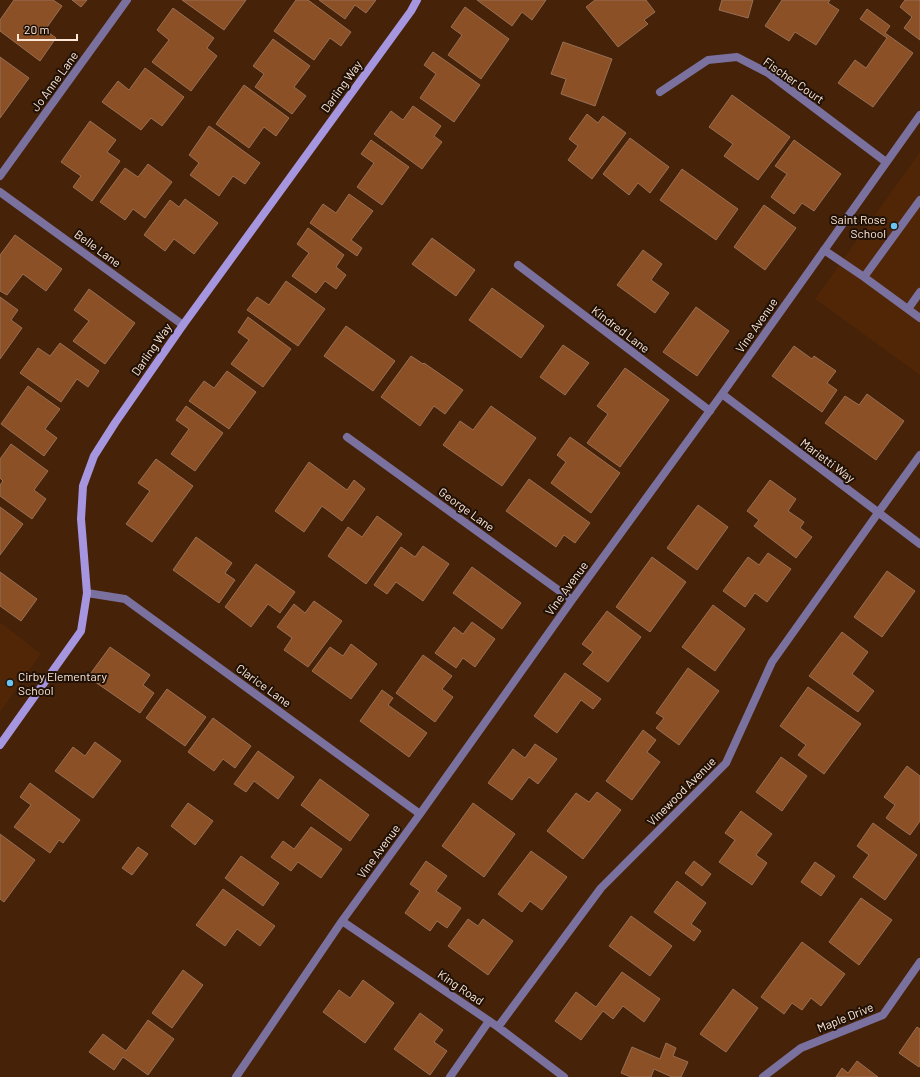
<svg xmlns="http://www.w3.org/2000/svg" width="920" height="1077" viewBox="0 0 920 1077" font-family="Barlow,sans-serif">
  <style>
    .built { fill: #502606 }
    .building { fill: #8b5026; stroke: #986f55 }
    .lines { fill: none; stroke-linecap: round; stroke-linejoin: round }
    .lane { stroke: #7a719f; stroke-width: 8 }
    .street { stroke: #7a719f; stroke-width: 8 }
    .secondary { stroke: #a696e0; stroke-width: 8 }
    .poi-dot { fill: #6ac3f1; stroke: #201107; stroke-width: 1.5 }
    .labels { text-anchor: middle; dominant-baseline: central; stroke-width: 4; stroke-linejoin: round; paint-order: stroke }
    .street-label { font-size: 12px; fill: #ffe7d8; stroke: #201107 }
    .poi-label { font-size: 12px; fill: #ffe7d8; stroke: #201107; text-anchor: end }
  </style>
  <rect width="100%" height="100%" fill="#452208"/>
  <!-- built -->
  <path class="built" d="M920,152V375L815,299Z
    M0,622L41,654L0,712Z"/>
  <!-- building -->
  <path class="building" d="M14,0H53L62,6L45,30L56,38L40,61L0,31V20Z
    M72,0H87L81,7Z
    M182,0H246L224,30Z
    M296,0H308L351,32L341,46L330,38L314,60L274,31Z
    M319,0H376L366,13L355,5L345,19Z
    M477,0H546L532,20L522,12L512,26Z
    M595,0H646L655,12L644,20L648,24L618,47L586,7Z
    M722,0H753L748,18L719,10Z
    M782,0H830L828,3L839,10L816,45L795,32L789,41L765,26Z
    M905,0H920V40L904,28L912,17L900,7Z
    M465,7L509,39L481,79L448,55L462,35L451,27Z
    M173,8L214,38L207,48L217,56L191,91L152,62L169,40L157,30Z
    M867,9L890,26L885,33L913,53L873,107L838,83L855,60L866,68L887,38L860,19Z
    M273,39L310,66L294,87L306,96L292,114L255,87L264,74L253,66Z
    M563,42L612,59L595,106L561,94L566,79L551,74Z
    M433,52L480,85L454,122L420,98L436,74L424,65Z
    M0,57L29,78L0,118Z
    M145,68L184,97L162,126L151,118L141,130L102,102L118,81L129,90Z
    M244,85L289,118L276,136L264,127L249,148L216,124Z
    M732,95L790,137L758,180L724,156L733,144L709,127Z
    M413,106L441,126L434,136L442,142L422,169L374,134L391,111L403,120Z
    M587,114L598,123L603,116L626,133L592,179L568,160L578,146L569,139Z
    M90,121L116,140L107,152L120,161L92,201L73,187L81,176L61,162Z
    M209,126L260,163L245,184L233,176L219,196L190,175L199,163L189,155Z
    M630,138L669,167L650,193L638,183L629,195L603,174Z
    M371,140L409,167L382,205L357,187L374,163L361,154Z
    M794,140L841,174L814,211L802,203L794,214L771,197L787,174L775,166Z
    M148,164L172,182L145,218L133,209L125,220L100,202L125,168L138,177Z
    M682,169L738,209L716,240L660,200Z
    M349,194L373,211L351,240L362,248L357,256L310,223L323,204L336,213Z
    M185,199L218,223L194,254L174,239L165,251L144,235L170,200L179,207Z
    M764,205L796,228L765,270L734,247Z
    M308,228L344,255L336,267L346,275L336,289L325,281L316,293L292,276L309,253L297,244Z
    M15,235L62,269L46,291L23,274L7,295L0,291V255Z
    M432,238L475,270L456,296L412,264Z
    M643,250L662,264L651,280L669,293L655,313L617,285Z
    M286,281L325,309L298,346L247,310L257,297L269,305Z
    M492,288L544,326L521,358L469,320Z
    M89,289L135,323L105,364L73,341L89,321L74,310Z
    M0,297L18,310L11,320L22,328L0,359Z
    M696,307L729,331L697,376L663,352Z
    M248,317L291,349L263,387L231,364L249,340L238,332Z
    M346,326L395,361L373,391L324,356Z
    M60,343L99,371L88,387L77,379L61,402L20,373L38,348L50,356Z
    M563,345L589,363L565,395L540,377Z
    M794,346L812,359L814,356L836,371L827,383L837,390L822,412L772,376Z
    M411,356L423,364L424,363L463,390L445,414L434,406L420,426L381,397Z
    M625,368L669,400L620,467L587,443L608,414L597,406Z
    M227,371L256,392L229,429L189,401L204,381L214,388Z
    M28,386L60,409L45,429L57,438L44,456L1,424Z
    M867,394L904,421L876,460L825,423L845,396L859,405Z
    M186,406L223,433L195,471L171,454L189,429L176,420Z
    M491,406L536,438L502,486L443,445L460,421L473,430Z
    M570,437L620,473L591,513L551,483L566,462L557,455Z
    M11,444L48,471L34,490L46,499L32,519L0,496V485L3,481L0,478V459Z
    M156,459L193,486L152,542L126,524L150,491L138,483Z
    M309,462L347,490L354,480L365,489L342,521L322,506L304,532L275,511Z
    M529,479L590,523L575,543L564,535L556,547L506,511Z
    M770,480L796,499L788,511L804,522L800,528L812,537L796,558L754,526L759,520L747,511Z
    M698,505L728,527L697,570L667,548Z
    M0,507L23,524L0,555Z
    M377,516L402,534L366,584L328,556L348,527L362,537Z
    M196,537L232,563L225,573L235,580L219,603L173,570Z
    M423,546L449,564L423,601L396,582L387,594L374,585L401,547L415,557Z
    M768,553L791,569L767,602L755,593L745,607L723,591L748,557L759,565Z
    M652,557L686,582L650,632L616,607Z
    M256,564L295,592L280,613L268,604L251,627L225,607Z
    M472,567L521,603L502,629L453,593Z
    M887,571L915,591L882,637L854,617Z
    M0,572L37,599L21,621L0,606Z
    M314,601L342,621L308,667L284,650L292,638L277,627L294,604L305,613Z
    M713,605L745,629L715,671L682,647Z
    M607,611L641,637L608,682L583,664L593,652L582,644Z
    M472,622L495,639L475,667L463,658L456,668L435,653L454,627L463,634Z
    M842,632L868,652L852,674L874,691L858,712L809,676Z
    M351,644L377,664L351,699L312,671L330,647L343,656Z
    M110,647L150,675L143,685L154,693L140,713L88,677Z
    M423,655L452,676L442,689L453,697L435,722L396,693Z
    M688,668L719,691L679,745L656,728L664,718L656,713Z
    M565,673L601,699L593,709L581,700L557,733L534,716Z
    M808,687L861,724L824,774L798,755L806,745L780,726Z
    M167,689L206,717L185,746L146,718Z
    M382,690L393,698L388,705L427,733L409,757L360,721Z
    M213,718L251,746L235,768L223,759L214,771L188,752Z
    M643,730L656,740L647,752L660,762L632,800L606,781Z
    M95,742L121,761L93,798L55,771L73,747L85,756Z
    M535,744L557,759L538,784L529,777L512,800L488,783L513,749L525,758Z
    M258,751L294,777L278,799L254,781L246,792L234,784Z
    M781,757L807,776L782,811L756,792Z
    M907,766L920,776V821L910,835L886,818L895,805L884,797Z
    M320,779L369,815L350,841L301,805Z
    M30,783L80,820L63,843L59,840L50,853L14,827L31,805L20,797Z
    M597,792L621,810L583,859L547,831L576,793L589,802Z
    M188,803L213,821L195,845L171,826Z
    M473,803L515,834L484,877L442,846Z
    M741,811L772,834L756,855L767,863L752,885L719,862L735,840L725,833Z
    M873,823L917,855L885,900L853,877L869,855L857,846Z
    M311,827L342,849L321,878L298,862L291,871L271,857L283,841L294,849Z
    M0,834L35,860L4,902L0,899Z
    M138,847L148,854L132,875L122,868Z
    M531,851L567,877L542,910L530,901L522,912L498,894Z
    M241,856L279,883L263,906L225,878Z
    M426,861L447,876L436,891L461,908L447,928L437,921L430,931L405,913L420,891L410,884Z
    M694,861L711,874L702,886L685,873Z
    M815,862L835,876L821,896L801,882Z
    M677,881L706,903L691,924L701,931L694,941L654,912Z
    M223,889L275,926L260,946L237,929L225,946L196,925Z
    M861,898L892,920L859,965L829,942Z
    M631,916L672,946L650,976L609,946Z
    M468,919L478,926L483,919L513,941L488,975L448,946Z
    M802,942L845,974L821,1006L811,998L802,1010L792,1003L784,1014L761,997Z
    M183,970L203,985L172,1028L152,1013Z
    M622,972L660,999L644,1022L623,1006L613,1019L603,1011L581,1040L555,1021L576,992L596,1007Z
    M363,980L394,1003L365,1043L323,1012L339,990L350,998Z
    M733,989L758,1008L726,1052L700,1034Z
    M420,1013L443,1030L434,1042L447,1051L430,1075L394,1049Z
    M148,1020L174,1039L148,1075L123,1057L114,1070L89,1052L103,1034L126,1051Z
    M917,1027L920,1029V1065L919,1067L899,1053Z
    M666,1043L676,1048L673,1056L688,1062L681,1077H672L654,1069L651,1077H631L621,1073L632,1047L660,1059Z
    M857,1061L878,1077H836L842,1068L848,1073Z"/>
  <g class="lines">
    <!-- lane -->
    <path class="lane" d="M824,250L864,277L920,318
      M864,277L920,200
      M908,309L920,292
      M878,513L920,455
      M450,1077L489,1021"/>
    <!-- street -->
    <path class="street" d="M660,92L708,60L737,57L768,73L886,162
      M0,176L127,0
      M0,192L183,325
      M518,265L710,411
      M722,394L920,544
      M347,437L572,600
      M87,593L125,599L420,814
      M342,921L498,1027L564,1077
      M498,1027L601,888L726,763L772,662L878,513
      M236,1077L342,921L420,814L572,600L722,394L920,115
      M763,1077L801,1048L883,1015L920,962"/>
    <!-- secondary -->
    <path class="secondary" d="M0,745L81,631L87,593L81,519L83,486L94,456L115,423L183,325L411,11L417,0"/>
  </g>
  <!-- markers -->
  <g class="poi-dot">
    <circle cx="894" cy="226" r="4"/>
    <circle cx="10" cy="683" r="4"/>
  </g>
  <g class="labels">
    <!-- street labels -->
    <g class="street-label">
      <text transform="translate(794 80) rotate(35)">Fischer Court</text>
      <text transform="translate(54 81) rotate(-54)">Jo Anne Lane</text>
      <text transform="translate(341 86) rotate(-54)">Darling Way</text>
      <text transform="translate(98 248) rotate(36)">Belle Lane</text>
      <text transform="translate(756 325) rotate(-55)">Vine Avenue</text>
      <text transform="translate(621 329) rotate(37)">Kindred Lane</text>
      <text transform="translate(151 349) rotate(-55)">Darling Way</text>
      <text transform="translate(828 460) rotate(37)">Marietti Way</text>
      <text transform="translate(467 509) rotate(36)">George Lane</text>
      <text transform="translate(566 588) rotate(-54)">Vine Avenue</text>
      <text transform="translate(264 685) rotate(36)">Clarice Lane</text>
      <text transform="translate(681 791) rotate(-45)">Vinewood Avenue</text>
      <text transform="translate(378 851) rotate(-54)">Vine Avenue</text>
      <text transform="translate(461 987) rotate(34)">King Road</text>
      <text transform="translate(845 1017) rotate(-22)">Maple Drive</text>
    </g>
    <!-- poi labels -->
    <g class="poi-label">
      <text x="886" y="219">Saint Rose<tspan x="886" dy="14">School</tspan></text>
      <text x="18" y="676" text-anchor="start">Cirby Elementary<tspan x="18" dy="14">School</tspan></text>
    </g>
  </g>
  <!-- scale -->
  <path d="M18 34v6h59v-6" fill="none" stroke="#ffe7d8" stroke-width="2"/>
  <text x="24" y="34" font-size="12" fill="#ffe7d8" stroke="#201107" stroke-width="3" paint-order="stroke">20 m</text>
</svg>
